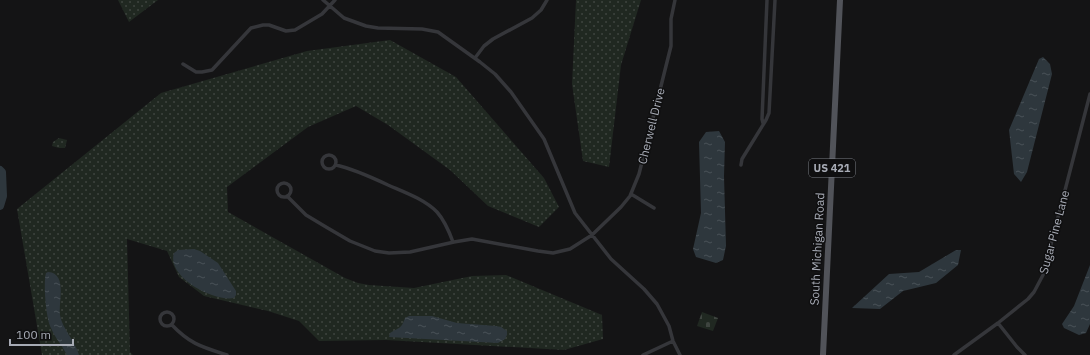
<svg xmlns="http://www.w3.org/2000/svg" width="1090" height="355" viewBox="0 0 1090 355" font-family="'IBM Plex Sans',sans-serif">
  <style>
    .grass { fill: url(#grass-dots) }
    .cemetery { fill: url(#cemetery-stones) }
    .water { fill: url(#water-ripples) }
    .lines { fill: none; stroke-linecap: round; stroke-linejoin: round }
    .river { stroke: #2e373d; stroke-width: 8 }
    .minor { stroke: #35363a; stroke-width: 3.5 }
    .primary { stroke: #515359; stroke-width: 6 }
    .labels { text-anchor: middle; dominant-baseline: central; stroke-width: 3; stroke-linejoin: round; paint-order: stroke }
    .shield { fill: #0f0f10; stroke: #797c84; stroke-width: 1 }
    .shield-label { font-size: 11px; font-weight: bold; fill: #a7abb5 }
    .street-label { font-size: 12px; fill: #a7abb5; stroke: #0f0f10 }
  </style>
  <defs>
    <pattern id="grass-dots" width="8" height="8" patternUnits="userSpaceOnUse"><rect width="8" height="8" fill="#202821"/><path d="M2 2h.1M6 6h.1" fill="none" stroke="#3e443f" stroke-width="1.8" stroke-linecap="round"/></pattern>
    <pattern id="cemetery-stones" width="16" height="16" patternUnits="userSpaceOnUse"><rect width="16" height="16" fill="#202821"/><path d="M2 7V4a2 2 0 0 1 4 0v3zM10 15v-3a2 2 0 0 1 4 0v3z" fill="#3e443f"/></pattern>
    <pattern id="water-ripples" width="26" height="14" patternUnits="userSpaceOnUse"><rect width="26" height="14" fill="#2e373d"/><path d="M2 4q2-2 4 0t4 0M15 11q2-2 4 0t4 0" fill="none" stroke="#495157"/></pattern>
  </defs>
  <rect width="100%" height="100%" fill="#141415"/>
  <!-- grass -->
  <path class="grass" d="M118,0H158L129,22Z
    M576,0H641L621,65L609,167L583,161L572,84Z
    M390,40L456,77L544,178L559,207L539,227L488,206L450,170L388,125L356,106L308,127L227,187L228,212L345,278L358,283L369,285L414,288L472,276L506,275L602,315L603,339L564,350L386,340L319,341L299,321L268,311L204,296L179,277L167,251L127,239L130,352L133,355H42L17,209L161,93L307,51Z
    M59,138L67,140L65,148H59L52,146L53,142Z"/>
  <!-- cemetery -->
  <path class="cemetery" d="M702,312L718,318L713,331L697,326Z"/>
  <!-- water -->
  <path class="water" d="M1043,57L1050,64L1052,74L1027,172L1021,182L1014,174L1009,130L1039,59Z
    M719,131L725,142L724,176L726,246L723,260L716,263L696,257L693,249L701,213L699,142L706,132Z
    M194,249L200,251L218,263L236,291V295L234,298C214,302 166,277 174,253L178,250Z
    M956,250H961L958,265L936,283L903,291L880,309L852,308L889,274L919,272Z
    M1090,265V324L1086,333L1079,335L1064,328L1062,324L1074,306Z
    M48,272C68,273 58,303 60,315C62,329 75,340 79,355H67C62,345 55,338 51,328C46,319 43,283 46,273Z
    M409,316H432L457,323L496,326L501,327L507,331V335L505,339L498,343L389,337L390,333C400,327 401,329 405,318Z"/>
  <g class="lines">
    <!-- river -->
    <path class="river" d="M0,170L2,172L3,196L0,206"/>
    <!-- minor -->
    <path class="minor" d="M323,0L344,18L366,26L378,28L422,29L438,32L480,62L495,74L511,92L544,139L575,213L611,259L644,289L657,304L669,326L673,341L680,355
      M475,58L484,46L493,39L532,18L541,10L547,0
      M183,64L196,72H202L212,70L251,28L263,25H269L286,31L295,30L322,14L335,0
      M763,123L762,119L767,0
      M322 162a7 7 0 1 1 14 0a7 7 0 1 1-14 0Z
      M336,165C354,169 371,177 388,185C404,192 424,199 437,212C445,221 449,231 453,242
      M741,165L742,159L766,120L769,113L775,0
      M277 190a7 7 0 1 1 14 0a7 7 0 1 1-14 0Z
      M631,194L654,208
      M287,196L306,215L326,227L350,241L375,251L389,253L410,252L454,242L472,239L538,251L553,253L570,249L592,235L621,207L630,196L639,174L671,46V19L675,0
      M160 319a7 7 0 1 1 14 0a7 7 0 1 1-14 0Z
      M998,323L1017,347L1025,355
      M172,325C190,344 202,347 227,355
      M643,355L673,341
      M954,355L998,323L1028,299L1034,292L1043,275L1090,94"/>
    <!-- primary -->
    <path class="primary" d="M823,355L840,0"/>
  </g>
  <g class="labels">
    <!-- shield labels -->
    <rect class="shield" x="809" y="159" width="46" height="18" rx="3"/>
    <g class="shield-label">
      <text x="832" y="168">US 421</text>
    </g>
    <!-- street labels -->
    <g class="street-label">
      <text transform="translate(651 126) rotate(-76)">Cherwell Drive</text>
      <text transform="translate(1054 232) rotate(-75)">Sugar Pine Lane</text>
      <text transform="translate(817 249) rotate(-87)">South Michigan Road</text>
    </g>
  </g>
  <!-- scale -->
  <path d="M10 339v6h63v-6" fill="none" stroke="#a7abb5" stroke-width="2"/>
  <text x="16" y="339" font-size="12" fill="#a7abb5" stroke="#0f0f10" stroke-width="3" paint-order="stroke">100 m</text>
</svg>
